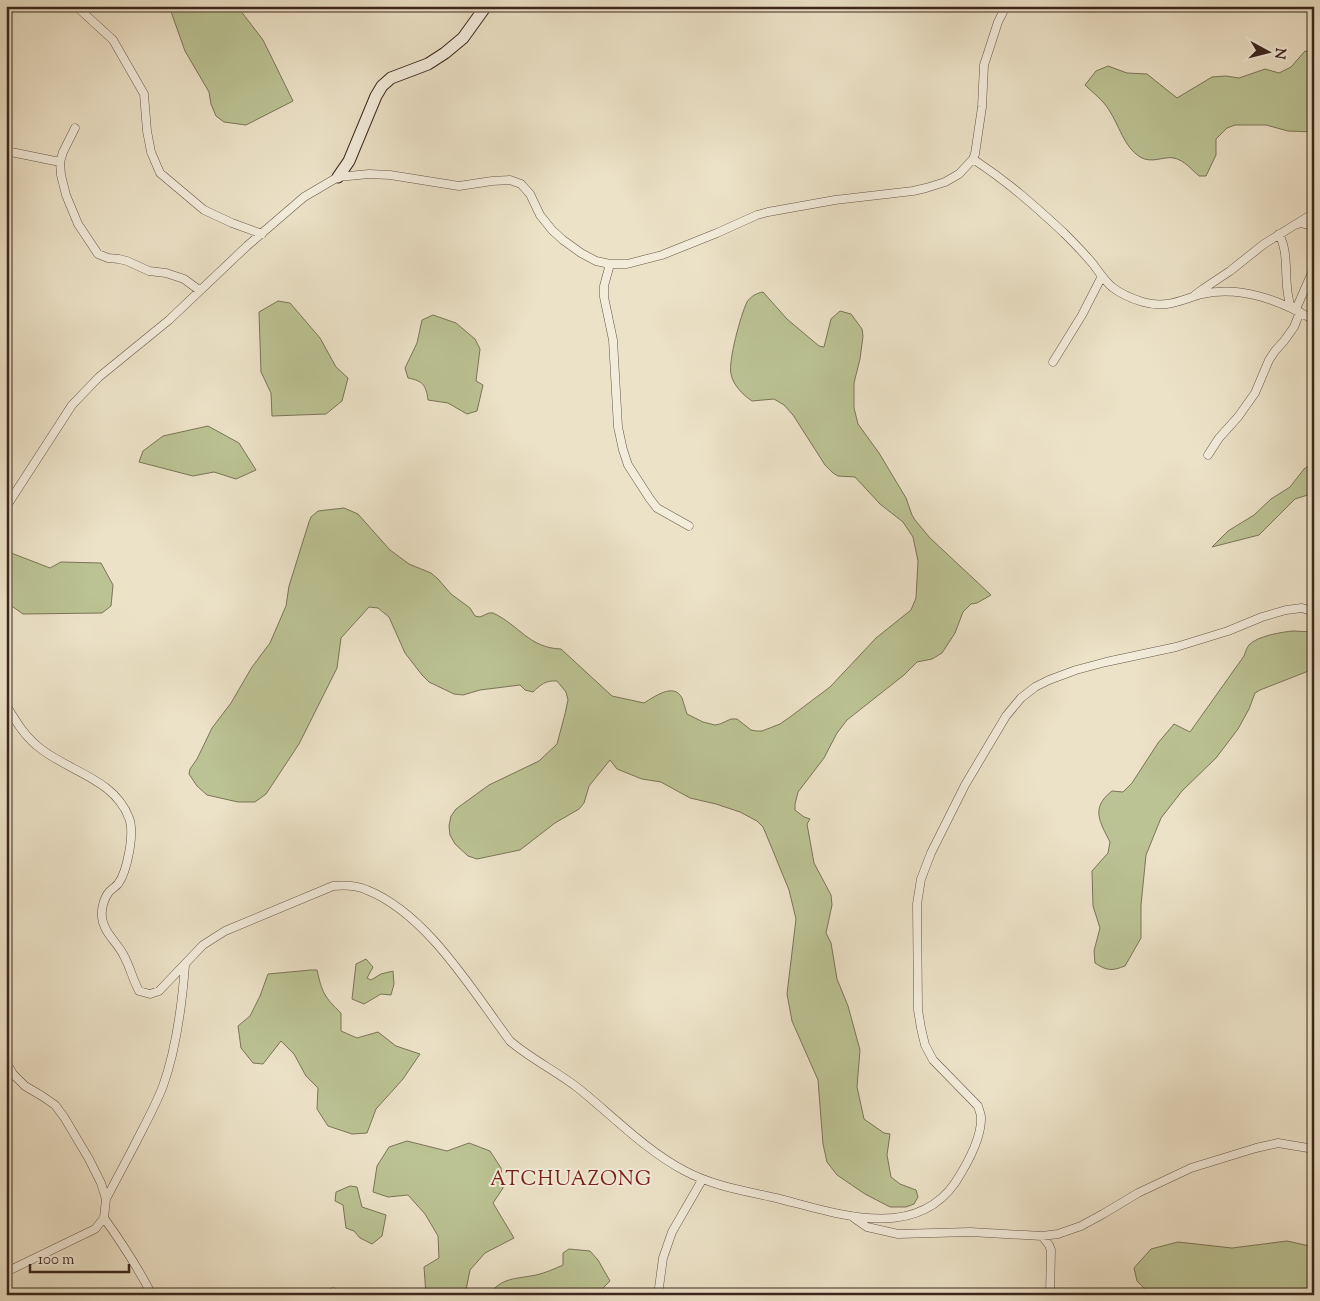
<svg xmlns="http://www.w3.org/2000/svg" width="1320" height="1301" viewBox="0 0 1320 1301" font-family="'Sorts Mill Goudy',serif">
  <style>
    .green { fill: #bbc293; stroke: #7b7458 }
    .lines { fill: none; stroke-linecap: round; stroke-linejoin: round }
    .street-casing { stroke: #675548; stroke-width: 9 }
    .secondary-casing { stroke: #3b261d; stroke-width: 13 }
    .street { stroke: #f3ecdb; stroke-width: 8 }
    .secondary { stroke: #f3ecdb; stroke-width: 11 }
    .labels { text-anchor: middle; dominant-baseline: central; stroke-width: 4; stroke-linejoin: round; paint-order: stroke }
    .quarter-label { font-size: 20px; letter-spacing: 1px; fill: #7a1f14; stroke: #f3ecdb }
  </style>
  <rect width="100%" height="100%" fill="#ece2c7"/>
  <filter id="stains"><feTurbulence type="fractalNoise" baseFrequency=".004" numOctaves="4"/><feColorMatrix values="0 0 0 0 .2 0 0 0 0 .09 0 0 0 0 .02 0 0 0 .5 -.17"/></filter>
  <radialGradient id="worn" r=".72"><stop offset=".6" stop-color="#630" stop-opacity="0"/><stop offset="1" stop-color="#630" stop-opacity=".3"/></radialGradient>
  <!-- green -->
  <path class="green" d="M169,6H237L263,40L293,101L246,125L224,122L216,116L211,104L209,92L185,51Z
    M1305,51L1314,53V132L1288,131L1266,125H1235L1227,128L1216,139V155L1206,176H1199C1192,170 1184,160 1174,158C1163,156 1152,164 1140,157C1124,147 1119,125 1109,110C1103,100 1093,93 1085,85L1096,71L1108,66L1127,73L1147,74L1177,98L1212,77L1226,76L1239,78L1265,69L1279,73L1291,67Z
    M763,292L787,319L819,346L824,347L831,319L840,311L851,314L862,329L863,336L860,359L854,383V408L858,424L879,453L906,498L912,515L915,520L930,538L991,595L977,603L971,604L963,612L955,633L942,653L932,659L917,662L904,675L847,720L837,733L824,758L798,792L795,804V810L804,817L810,819L807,824L814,863L831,895L832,905L826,933L831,943L837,979L848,1006L860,1050L857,1087L864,1119L884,1133L890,1134L887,1155L891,1177L900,1184L916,1190L918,1197L914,1204L906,1207H890L865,1194L837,1175L827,1162L823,1144L818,1080L792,1021L787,994L796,919L789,890L771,846L763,827L757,821L740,812L716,804L690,798L661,782L642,779L617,769L610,760L589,786L584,803L579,809L555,823L520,850L477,859L468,856L455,844L450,835L449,826L451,816L456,809L489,785L539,761L557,744L565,714L568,700L566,692L557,681C546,680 540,685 533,692L525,690L520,685L480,690L463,695L454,694L429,682L422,675L405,653L389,617L378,608L369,607L341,638L337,668L299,744L266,794L255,802H238L207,795L197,786L189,774L190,769L197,759L212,728L231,703L252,667L270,643L286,606L289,586L309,522L311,517L318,511L344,508L358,514L390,550L409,564L431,573L438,579L451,594L470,608L475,616L480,617L489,613H493C519,625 529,648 561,649L612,696L644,703C654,697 674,682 682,698C684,703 685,709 687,714L703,722L715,725L720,724L731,719H737L751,730L756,731H762L780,724L790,717L830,687L876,638L911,610L916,598L918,561L913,537L903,522L880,504L855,477L838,476L833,473L825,465L793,415L784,405L774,399L752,401C743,395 733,385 731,374C728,361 741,314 747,302C751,296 757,293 763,292Z
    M278,301L290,303L320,338L336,367L348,378L342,401L326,414L272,416L271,393L261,372L259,312Z
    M433,315L456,323L475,339L480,349L476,381L483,385L477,411L467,414L448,403L428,400C426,385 423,381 408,378L405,368L417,343L422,320Z
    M208,426L239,443L256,470L236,479L214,472L193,476L139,462L143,451L163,436Z
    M1314,462V493L1295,499L1259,535L1212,547L1228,531L1254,515L1271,499L1290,487L1304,469Z
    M6,551L50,568L61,562L101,563L113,585L111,606L102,613L23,614L6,602Z
    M1293,631L1314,632V668L1306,672L1260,690L1255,693L1249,709L1238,729L1216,758L1182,791L1161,818L1146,855L1141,905V938L1125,966C1112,971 1107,971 1095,963L1094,951L1100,928L1093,906L1092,871L1108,853L1110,842C1100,822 1090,808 1112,791L1123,792L1132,783L1158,743L1174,724L1190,732L1244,656C1245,653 1247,647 1249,645C1257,636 1282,632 1293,631Z
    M366,959L373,967L367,978L371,980L381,974L393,971L394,984L391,995L381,994L364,1004L352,999L356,964Z
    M311,970H317C322,992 324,997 341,1013V1031L357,1038L378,1032L396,1046L420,1054L403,1079L376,1109L367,1133L352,1134L328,1126L317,1109L318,1088L306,1076L294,1054L281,1041L263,1064L253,1063L241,1048L238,1026L250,1016L260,996L268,974Z
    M407,1141L447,1151L469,1143L490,1151L501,1168L503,1188L493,1203L514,1238L485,1253L470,1270L465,1295H426L424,1267L439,1258L438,1236L425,1214L408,1195L388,1197L373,1192L377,1166L389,1147Z
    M350,1186L357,1187L362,1207L386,1215L382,1236L372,1244L360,1238L354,1231L346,1228L343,1205L335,1201L336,1192Z
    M1287,1241L1314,1247V1295H1151L1137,1281L1134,1268L1151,1249L1178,1242L1232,1248Z
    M569,1249L590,1251L598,1260L610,1281L602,1289L587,1295L569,1290L548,1291L542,1295H489C501,1277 517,1279 536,1275C545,1273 554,1269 563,1265V1253Z"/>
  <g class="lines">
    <defs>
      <path id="street" d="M76,6L113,40L144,94L147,131L151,152L160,173L204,210L232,223L262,234
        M75,128L63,152L60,162L61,175L66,195L78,224L98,254L108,258L119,259L127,261L149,271L166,273L184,279L199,290
        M6,151L60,162
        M973,159C1008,182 1034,205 1064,233C1074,243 1084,253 1093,264C1099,272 1105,281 1112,287C1121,294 1133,299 1143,302C1167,309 1180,300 1202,294C1242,285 1280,301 1314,320
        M1298,224L1301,223L1314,226
        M1279,234C1291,257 1282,284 1291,307
        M610,264L604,286V297L613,340L618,427L623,450L628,465L650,499L657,508L689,526
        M1195,295L1203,289L1230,271L1264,244L1314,213
        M1296,309L1314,268
        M1053,362L1082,315L1102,276
        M1208,455L1219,438L1238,417L1255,393L1269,360L1275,351L1284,341L1294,327L1300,312
        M6,507L72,405L99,377L169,320L247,246L304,197L338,177L369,174L390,175L459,186L492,181L510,180L521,184L530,194L540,215L552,230L563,240L581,253L596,261L610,264H627L662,255L717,233L757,215L768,212L835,200L913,191L926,188L945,182L959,174L973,159L975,154L982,107L984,65L998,22L1006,6
        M6,705C17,723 25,737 41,749C71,772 115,780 129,818C135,833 127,872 118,884C115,887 112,889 109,892C104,898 101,909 102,917C103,932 118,943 124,956C130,967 133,980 139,991L150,994L159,991L203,945L225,931L333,886C344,885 356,885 367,890C427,914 472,990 510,1041C531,1059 556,1071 578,1088C613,1116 645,1150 685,1171C713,1186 746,1191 776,1198C833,1212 913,1243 955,1183C966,1166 982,1139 981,1117C981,1114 979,1110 978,1106L933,1060L925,1045L921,1028L918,1010L917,904L921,879L931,853L965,785L1006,716L1021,698L1035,687L1049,680L1076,670L1106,662L1176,647L1228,631L1262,617L1286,610L1302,608L1314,612
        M6,1062L13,1074L25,1086L42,1096L55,1105L64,1117L89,1159L101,1183L106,1199L104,1218L95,1229L6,1272
        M106,1199C115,1182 124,1165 133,1148C143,1128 155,1107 163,1086C177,1047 182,1005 185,965
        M104,1218C122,1243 138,1268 152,1295
        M854,1218L867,1227L898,1234L970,1232L1042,1236L1058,1234L1081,1226L1103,1214L1138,1193L1191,1168L1256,1148L1278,1143L1314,1149
        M1042,1236L1049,1245L1051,1250L1050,1295
        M330,1295L333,1292
        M658,1295L663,1258L672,1232L702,1180"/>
      <path id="secondary" d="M338,177L349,161L376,96L382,86L391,78L428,64L445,53L463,38L486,6"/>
    </defs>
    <!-- street casing -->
    <use href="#street" class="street-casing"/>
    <!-- secondary casing -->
    <use href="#secondary" class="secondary-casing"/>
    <!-- street -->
    <use href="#street" class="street"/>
    <!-- secondary -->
    <use href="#secondary" class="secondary"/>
  </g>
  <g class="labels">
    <!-- quarter labels -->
    <g class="quarter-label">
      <text x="571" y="1180">ATCHUAZONG</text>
    </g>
  </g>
  <!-- margin -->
  <rect width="1320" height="1301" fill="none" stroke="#ece2c7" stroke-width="25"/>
  <rect x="8" y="8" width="1305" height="1286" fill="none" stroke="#3b261d" stroke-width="2.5"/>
  <rect x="12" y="12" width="1295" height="1276" fill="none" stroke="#3b261d"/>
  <!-- north arrow -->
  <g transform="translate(1268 52) rotate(97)" stroke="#f3ecdb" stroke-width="4" paint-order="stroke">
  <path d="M0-4L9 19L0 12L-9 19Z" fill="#3b261d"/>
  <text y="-8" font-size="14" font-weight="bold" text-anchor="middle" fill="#3b261d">N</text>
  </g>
  <!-- scale -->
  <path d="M30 1264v8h99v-8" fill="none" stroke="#3b261d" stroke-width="2.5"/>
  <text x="38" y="1264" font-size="15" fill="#3b261d" stroke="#f3ecdb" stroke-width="4" paint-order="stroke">100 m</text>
  <rect width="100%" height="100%" filter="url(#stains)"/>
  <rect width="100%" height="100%" fill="url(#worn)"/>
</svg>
